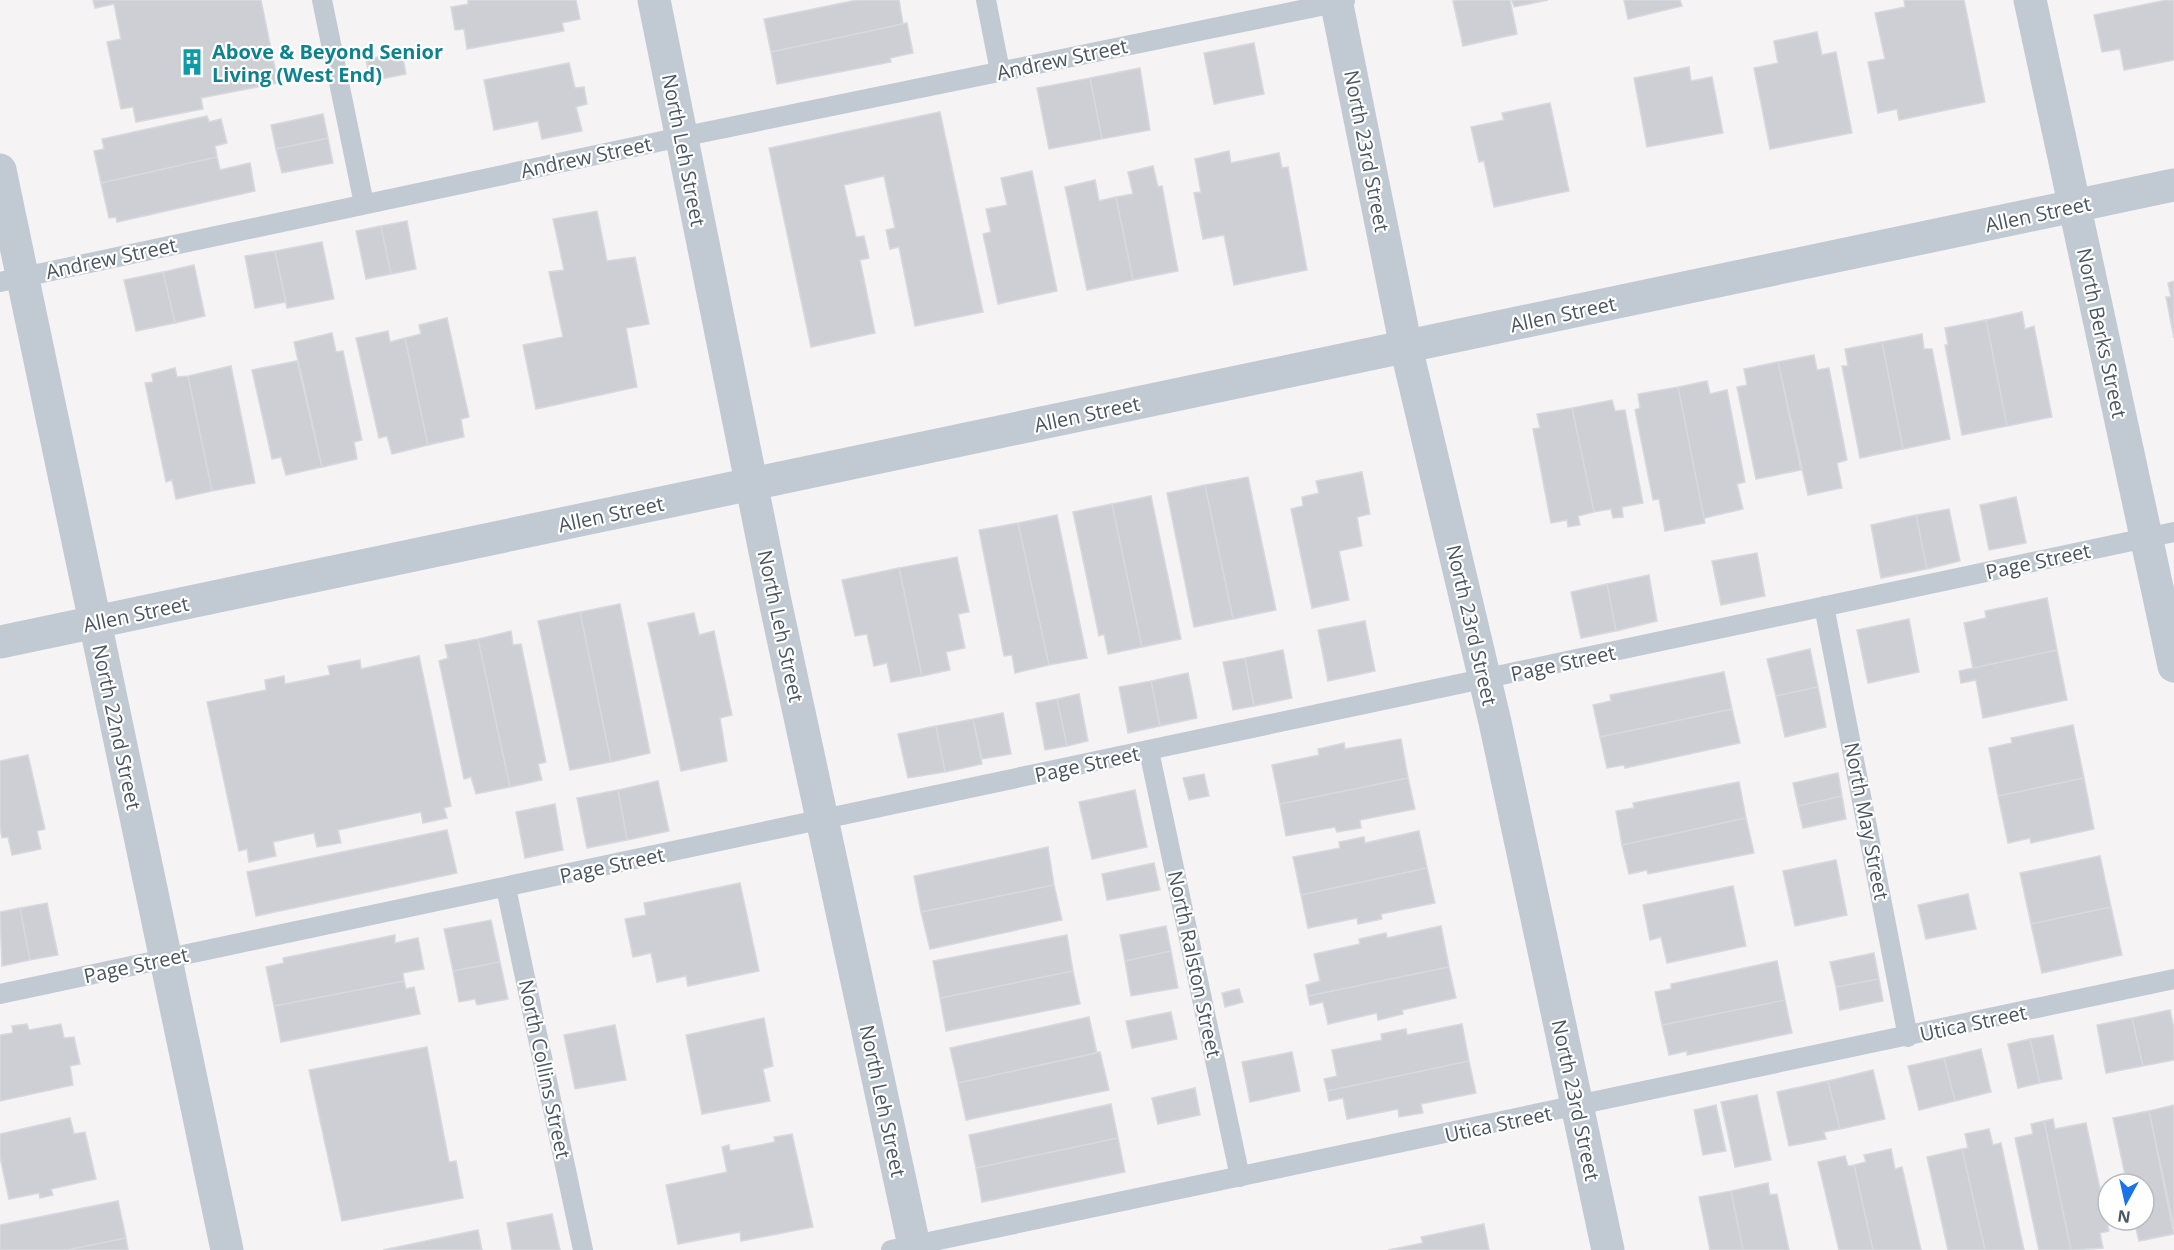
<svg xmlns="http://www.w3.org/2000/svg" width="2174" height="1250" viewBox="0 0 2174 1250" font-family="'Open Sans',sans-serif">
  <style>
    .building { fill: #cdcfd5; stroke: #d7d9de; stroke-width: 1.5 }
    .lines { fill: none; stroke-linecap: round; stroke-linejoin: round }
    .service { stroke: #c1cad2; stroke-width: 20 }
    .minor { stroke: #c1cad2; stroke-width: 33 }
    .labels { text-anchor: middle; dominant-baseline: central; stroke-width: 4.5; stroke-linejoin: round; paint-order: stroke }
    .culture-label { font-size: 20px; font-weight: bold; fill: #0d838f; stroke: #fff; text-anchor: start }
    .street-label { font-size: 20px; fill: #4a5661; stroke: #fff }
  </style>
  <rect width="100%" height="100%" fill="#f5f3f3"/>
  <!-- building -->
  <path class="building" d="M93,0H261L278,83L201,98L203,109L136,122L133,107L121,109L107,42L121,39L114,4L95,8Z
    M468,0H576L580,19L562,23L564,31L467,49L464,29L455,30L451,7L468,4Z
    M857,0H899L903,24L771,52L764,19Z
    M1458,0H1510L1517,34L1463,46L1453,1Z
    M1512,0H1548L1514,7Z
    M1624,0H1680L1682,6L1628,19Z
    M1904,0H1964L1985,102L1899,120L1897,109L1878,113L1868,62L1885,59L1875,13L1905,7Z
    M2166,0H2174V60L2124,70L2120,49L2102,52L2094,15Z
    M907,23L913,53L890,58L891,62L777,84L771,52Z
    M1817,32L1822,55L1836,52L1852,133L1770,149L1754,68L1778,63L1774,41Z
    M1254,43L1264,94L1214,104L1204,53Z
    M402,53L406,74L370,81L366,59Z
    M569,63L575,88L584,87L587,104L576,107L582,131L542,139L538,121L494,130L484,80Z
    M1689,67L1691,81L1712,77L1723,133L1647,147L1634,78Z
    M1140,68L1150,130L1102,139L1090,78Z
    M1090,78L1102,139L1049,149L1037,88Z
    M1550,103L1569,191L1494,207L1484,161L1479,162L1471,127L1504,120L1502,113Z
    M940,112L983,312L915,326L899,247L890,249L886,230L895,228L884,176L844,185L856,237L864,236L869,258L860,260L875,333L811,347L769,148Z
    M323,114L328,138L276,149L271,125Z
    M207,116L209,122L221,119L227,143L215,146L217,157L101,183L94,151L104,149L102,139Z
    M328,138L333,163L282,173L276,149Z
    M1229,151L1231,163L1279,153L1282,168L1288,167L1307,270L1234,285L1224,235L1203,239L1194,193L1201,192L1195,159Z
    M217,157L220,170L250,163L255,191L117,222L116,217L109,218L101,183Z
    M1153,166L1158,187L1162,186L1178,271L1133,280L1116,197L1133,194L1128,172Z
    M1032,171L1057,291L998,304L983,234L991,232L986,209L1007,205L1001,178Z
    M1095,180L1099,201L1116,197L1133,280L1087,290L1065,187Z
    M597,211L607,261L635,257L649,324L626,328L637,387L536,409L523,345L563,337L549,272L564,270L553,219Z
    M407,221L416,269L391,274L381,226Z
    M381,226L391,274L366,279L356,231Z
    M322,242L334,299L287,308L275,251Z
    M275,251L286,302L255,308L245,256Z
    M194,265L205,316L175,323L163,272Z
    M163,272L175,323L136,331L124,280Z
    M2174,281V338L2166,297H2171L2168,283Z
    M2022,312L2025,329L2034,326L2052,417L2007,426L1986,320Z
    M447,318L469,417L461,419L464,437L428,445L405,338L421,334L419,325Z
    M1986,320L2007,426L1962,435L1945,345H1948L1945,328Z
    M388,331L390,342L405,338L428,445L392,454L387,436L379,438L356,338Z
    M332,333L336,352L343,351L362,440L354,442L357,459L322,467L294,342Z
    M1922,334L1924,349H1932L1950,439L1903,449L1882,342Z
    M1882,342L1903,449L1860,458L1842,366H1848L1845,349Z
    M1814,355L1817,370L1829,368L1847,460L1837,463L1842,488L1808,495L1778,362Z
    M297,361L322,467L286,475L281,457L272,459L252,370Z
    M1778,362L1801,470L1756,479L1737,387L1747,385L1744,369Z
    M231,366L255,483L212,491L188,376Z
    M175,368L177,377L188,376L212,491L176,499L172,480L166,482L145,383L153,382L152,374Z
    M1707,381L1710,394L1727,390L1745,482L1737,484L1743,509L1704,518L1678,387Z
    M1678,387L1705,523L1665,531L1659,499L1653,500L1635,410L1640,408L1638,394Z
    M1612,400L1615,411L1625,410L1643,503L1622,507L1623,517L1613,518L1611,509L1594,512L1572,408Z
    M1572,408L1594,512L1578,516L1580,525L1568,527L1567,520L1551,523L1533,429L1540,428L1537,414Z
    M1362,472L1370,514L1357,517L1362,546L1339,551L1349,600L1312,608L1291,509L1303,506L1302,497L1319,493L1316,481Z
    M1248,477L1276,610L1233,619L1205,485Z
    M1205,485L1233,619L1194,627L1167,493Z
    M1151,496L1181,639L1142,647L1112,504Z
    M2016,497L2026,543L1989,550L1980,505Z
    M1112,504L1142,647L1108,654L1104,634L1099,636L1073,512Z
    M1949,509L1960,561L1927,569L1916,515Z
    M1057,515L1087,658L1049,665L1018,523Z
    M1916,515L1927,569L1881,578L1871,525Z
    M1018,523L1049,665L1015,673L1012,655L1004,656L979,530Z
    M1757,553L1765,596L1721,605L1712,561Z
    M957,557L969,612L958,614L965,648L946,652L950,670L922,676L899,568Z
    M899,568L922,676L891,682L887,663L874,666L867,634L855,636L842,580Z
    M1649,575L1657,621L1616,631L1607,584Z
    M1607,584L1616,631L1581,638L1571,592Z
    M2047,598L2057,650L1973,668L1964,623L1986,618L1985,611Z
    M620,604L650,753L611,762L580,612Z
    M580,612L611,762L570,770L538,621Z
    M694,613L699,635L714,631L732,715L720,718L727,761L681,771L648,623Z
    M1909,619L1919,672L1868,683L1857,630Z
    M1365,621L1375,671L1328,681L1318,630Z
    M511,631L513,645L521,644L546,762L538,764L542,780L510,787L478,639Z
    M478,639L510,787L476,794L471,777L464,779L439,661L448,658L445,645Z
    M1810,649L1818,687L1776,696L1767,659Z
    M1283,650L1292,698L1254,706L1245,658Z
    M2057,650L2067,700L1983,718L1976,680L1961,683L1959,671Z
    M419,656L451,806L444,808L447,818L423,823L421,812L338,830L341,843L317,847L314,833L273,842L276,856L249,862L247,849L239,851L207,702L266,690L265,680L284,676L285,684L330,675L328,666L360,660L361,669Z
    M1245,658L1254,706L1233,710L1223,662Z
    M1724,672L1732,709L1600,737L1593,705L1611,701L1610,695Z
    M1188,673L1197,718L1160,726L1151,681Z
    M1151,681L1160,726L1128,733L1119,687Z
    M1818,687L1826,727L1785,737L1776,696Z
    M1079,694L1088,741L1067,746L1057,699Z
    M1057,699L1067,746L1045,750L1036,703Z
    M1732,709L1740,743L1625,768L1624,765L1607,768L1600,737Z
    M1003,713L1011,754L982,759L973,719Z
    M973,719L982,764L945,772L936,726Z
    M2073,725L2084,778L1998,796L1989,748L2012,743L2011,738Z
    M936,726L945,772L908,778L898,734Z
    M1401,739L1408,778L1280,804L1272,765L1319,755L1318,749L1344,743L1345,749Z
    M28,755L45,829L37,831L41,849L12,855L8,837L2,838L0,827V761Z
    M1838,773L1842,796L1798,806L1793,783Z
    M1204,774L1209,796L1189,800L1183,778Z
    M1408,778L1415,809L1360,820L1361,828L1337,832L1335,827L1286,836L1280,804Z
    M2084,778L2094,829L2031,843L2030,838L2008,843L1998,796Z
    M658,781L669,831L627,840L618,790Z
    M1739,782L1746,818L1622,845L1616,811L1634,808L1633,803Z
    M618,790L627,840L587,848L577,798Z
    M1135,790L1147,847L1092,859L1079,802Z
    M1842,796L1846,819L1803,828L1798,806Z
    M555,804L563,850L525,858L516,812Z
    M1746,818L1754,853L1648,874L1647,870L1629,874L1622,845Z
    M447,830L457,873L256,916L247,872Z
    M1419,831L1427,868L1301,895L1293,857L1340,848L1339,842L1364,837L1365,843Z
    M1048,847L1054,885L921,912L914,876Z
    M2100,856L2111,907L2031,924L2020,873Z
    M1836,860L1847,915L1795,926L1783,871Z
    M1154,863L1160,890L1107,900L1102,874Z
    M1427,868L1435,903L1381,914L1382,919L1358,924L1357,918L1308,928L1301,895Z
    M740,883L759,971L688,986L686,976L657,982L651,953L633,957L625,919L646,915L644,903Z
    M1054,885L1062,920L930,949L921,912Z
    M1733,886L1746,946L1667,963L1661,937L1650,940L1643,905Z
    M1968,894L1976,929L1926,939L1918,905Z
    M47,903L58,955L30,960L20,908Z
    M2111,907L2122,955L2042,973L2031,924Z
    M20,908L30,960L2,966L0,912Z
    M491,920L500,962L453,971L444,929Z
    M1166,926L1171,951L1125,961L1120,935Z
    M1441,926L1449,967L1308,996L1306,985L1320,981L1314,954L1360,944L1359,939L1386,933L1387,938Z
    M395,935V943L418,938L424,969L403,973L404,981L274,1006L266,967L284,963L283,958Z
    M1067,935L1073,971L940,998L933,961Z
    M1171,951L1178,988L1131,996L1125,961Z
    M1874,953L1879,979L1836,987L1830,962Z
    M1777,961L1785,1000L1662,1025L1655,992L1671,989V984Z
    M500,962L508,999L477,1005L475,999L459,1002L453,971Z
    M1449,967L1456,998L1402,1010L1403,1014L1378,1020L1377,1013L1328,1024L1323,1002L1310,1005L1308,996Z
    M1073,971L1080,1004L946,1031L940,998Z
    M1879,979L1883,1001L1840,1010L1836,987Z
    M404,981L406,989L414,987L420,1014L281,1042L274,1006Z
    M1239,989L1243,1002L1225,1007L1222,993Z
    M1785,1000L1792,1033L1687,1055V1051L1669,1055L1662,1025Z
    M2170,1010L2174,1029V1060L2143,1066L2132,1018Z
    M1171,1012L1177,1039L1132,1048L1126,1021Z
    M1089,1017L1097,1053L958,1083L950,1048Z
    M764,1018L773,1066L763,1069L770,1101L702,1114L686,1035Z
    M2132,1018L2143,1066L2106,1073L2097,1025Z
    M27,1024L29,1030L61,1024L64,1038L74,1037L80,1064L70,1066L73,1085L0,1101V1035L13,1033L12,1026Z
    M1462,1024L1469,1061L1327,1091L1324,1079L1337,1076L1332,1050L1382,1040L1381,1034L1406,1029L1407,1035Z
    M615,1025L626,1080L575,1089L564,1035Z
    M2053,1035L2062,1079L2040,1083L2030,1039Z
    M2030,1039L2040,1083L2018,1088L2008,1044Z
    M427,1047L449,1162L456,1161L463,1198L342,1221L309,1070Z
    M1981,1049L1991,1092L1955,1101L1944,1058Z
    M1100,1052L1109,1090L966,1120L958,1083Z
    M1292,1052L1300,1091L1250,1102L1242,1062Z
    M1944,1058L1955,1101L1919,1110L1908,1066Z
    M1469,1061L1476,1093L1421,1104L1423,1113L1399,1117L1398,1109L1347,1119L1343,1098L1329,1101L1327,1091Z
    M1873,1070L1885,1119L1840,1129L1828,1081Z
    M1828,1081L1840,1129L1824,1132L1826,1139L1789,1146L1777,1092Z
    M1195,1088L1200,1115L1158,1124L1152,1098Z
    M1757,1095L1771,1160L1735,1167L1721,1102Z
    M1111,1104L1118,1138L976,1168L969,1135Z
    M1716,1105L1726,1151L1703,1155L1694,1110Z
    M2174,1105V1227L2149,1111Z
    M2149,1111L2174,1234L2139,1241L2134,1220H2144V1184H2127L2113,1118Z
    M70,1118L74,1134L85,1132L96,1179L51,1189L53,1195L40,1198L39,1193L9,1199L0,1157V1134Z
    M2053,1119L2055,1129L2086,1123L2109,1231L2100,1233L2103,1248L2071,1250L2044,1121Z
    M2044,1121L2071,1250H2039L2015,1138L2033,1134L2031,1124Z
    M1989,1129L1993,1145L2001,1143L2024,1250H1985L1962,1149L1968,1148L1965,1134Z
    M792,1134L813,1227L741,1241L740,1232L678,1244L666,1185L727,1172L722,1147L729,1145L730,1151L775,1142L774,1137Z
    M1118,1138L1125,1172L982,1202L976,1168Z
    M1891,1149L1895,1169L1902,1167L1921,1250H1873L1854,1165L1866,1162L1864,1155Z
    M1962,1149L1985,1250H1948L1927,1157Z
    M1845,1156L1848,1166L1854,1165L1873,1250H1839L1818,1162Z
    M1768,1183L1770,1195L1777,1194L1789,1250H1743L1731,1191Z
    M1731,1191L1743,1250H1710L1699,1197Z
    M118,1201L126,1238L67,1250H0V1225Z
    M552,1214L560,1250H512L507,1223Z
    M1484,1224L1489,1250H1388L1423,1243L1421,1237Z
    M478,1230L482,1250H383Z
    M126,1238L128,1250H67Z"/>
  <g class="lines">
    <!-- service -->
    <path class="service" d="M322,0L364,204
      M986,0L1000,71
      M0,282L681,137L1345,1
      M1824,606L1908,1037
      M1149,751L1240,1177
      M506,888L583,1250
      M0,994L2174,532
      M891,1250L2174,979"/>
    <!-- minor -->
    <path class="minor" d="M654,0L775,601L915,1250
      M1336,0L1406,347L1495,722L1608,1250
      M2030,0L2174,666
      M0,170L227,1250
      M0,642L2174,185"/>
  </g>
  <!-- icons -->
  <defs>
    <symbol id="building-bare" viewBox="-9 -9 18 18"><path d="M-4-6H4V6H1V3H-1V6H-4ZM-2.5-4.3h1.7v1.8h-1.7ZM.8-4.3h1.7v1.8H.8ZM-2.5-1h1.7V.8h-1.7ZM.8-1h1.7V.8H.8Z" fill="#0f9aa8" stroke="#fff" stroke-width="2.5" paint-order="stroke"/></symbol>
  </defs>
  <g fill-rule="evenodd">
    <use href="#building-bare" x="173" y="43" width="38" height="38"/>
  </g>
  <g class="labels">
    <!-- culture labels -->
    <g class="culture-label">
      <text x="212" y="51">Above &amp; Beyond Senior<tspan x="212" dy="23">Living (West End)</tspan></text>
    </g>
    <!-- street labels -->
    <g class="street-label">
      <text transform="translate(1062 59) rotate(-12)">Andrew Street</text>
      <text transform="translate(684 150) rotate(79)">North Leh Street</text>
      <text transform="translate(1367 151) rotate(79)">North 23rd Street</text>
      <text transform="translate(586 157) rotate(-12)">Andrew Street</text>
      <text transform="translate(2038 214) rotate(-12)">Allen Street</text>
      <text transform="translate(111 258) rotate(-12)">Andrew Street</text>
      <text transform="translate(1563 314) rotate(-12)">Allen Street</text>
      <text transform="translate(2102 333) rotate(78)">North Berks Street</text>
      <text transform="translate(1087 414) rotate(-12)">Allen Street</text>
      <text transform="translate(611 514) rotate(-12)">Allen Street</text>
      <text transform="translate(2038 561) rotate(-12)">Page Street</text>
      <text transform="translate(136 614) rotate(-12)">Allen Street</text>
      <text transform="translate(1472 625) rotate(77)">North 23rd Street</text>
      <text transform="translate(781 626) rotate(78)">North Leh Street</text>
      <text transform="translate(1563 663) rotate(-12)">Page Street</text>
      <text transform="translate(117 727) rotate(78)">North 22nd Street</text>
      <text transform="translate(1087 764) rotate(-12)">Page Street</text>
      <text transform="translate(1867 821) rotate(79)">North May Street</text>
      <text transform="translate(612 865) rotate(-12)">Page Street</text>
      <text transform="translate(1195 964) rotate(78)">North Ralston Street</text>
      <text transform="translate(136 965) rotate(-12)">Page Street</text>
      <text transform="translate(1973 1023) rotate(-12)">Utica Street</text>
      <text transform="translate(545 1069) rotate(78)">North Collins Street</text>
      <text transform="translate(1576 1100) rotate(78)">North 23rd Street</text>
      <text transform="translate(883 1101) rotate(78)">North Leh Street</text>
      <text transform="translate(1498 1124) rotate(-12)">Utica Street</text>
    </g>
  </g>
  <!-- north arrow -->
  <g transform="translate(2126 1202) rotate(188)"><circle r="28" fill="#ffffff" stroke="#b7bbc0" stroke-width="1.5"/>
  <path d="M0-4.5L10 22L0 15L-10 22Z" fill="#1a73e8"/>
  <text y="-9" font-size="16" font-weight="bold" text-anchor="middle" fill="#4a5661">N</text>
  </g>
</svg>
